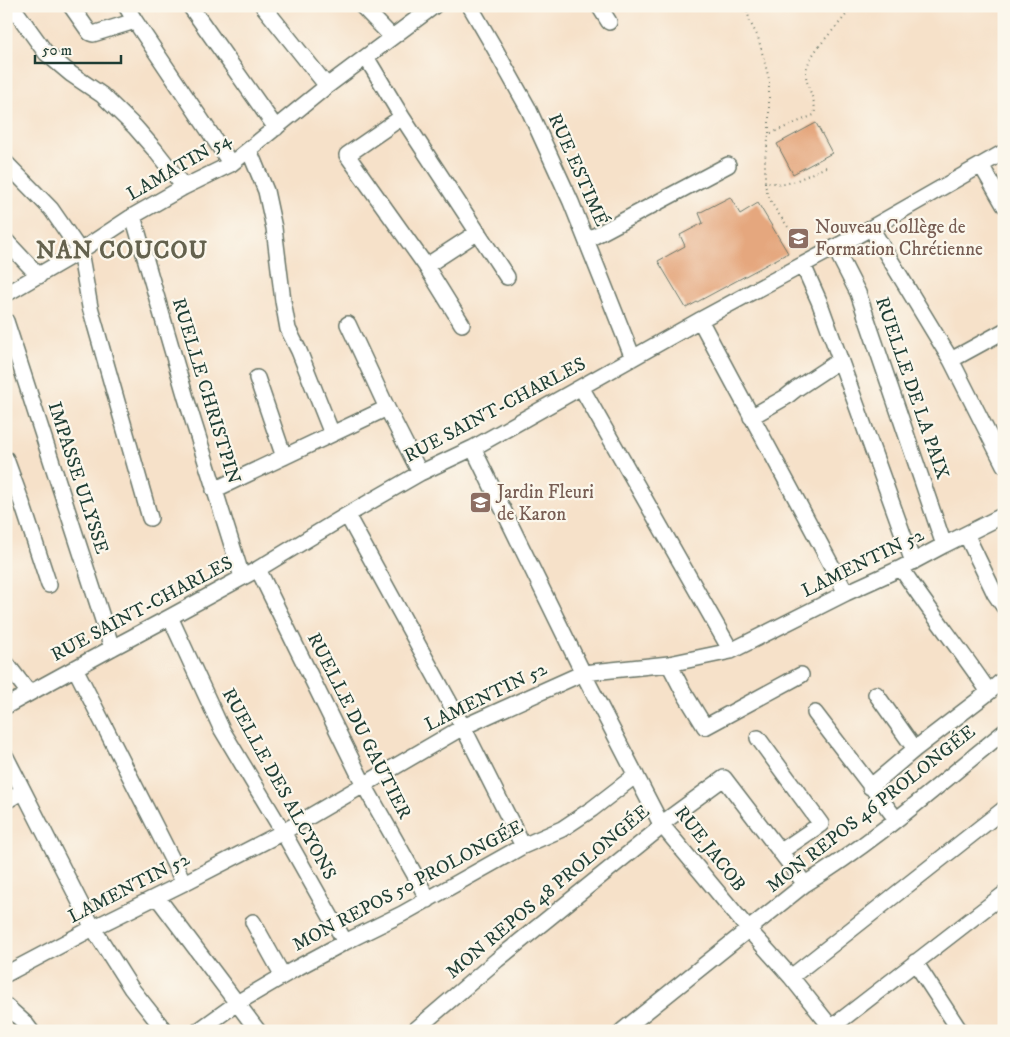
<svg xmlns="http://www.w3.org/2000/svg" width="1010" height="1037" viewBox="0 0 1010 1037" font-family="'IM FELL DW Pica',serif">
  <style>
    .building { fill: #e5a77e }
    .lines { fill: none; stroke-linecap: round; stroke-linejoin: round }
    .minor-casing { stroke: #6a7668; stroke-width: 18 }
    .path { stroke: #6a7668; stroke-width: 2; stroke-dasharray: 1 4; stroke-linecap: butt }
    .minor { stroke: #fff; stroke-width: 15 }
    .labels { text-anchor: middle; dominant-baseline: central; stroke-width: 4.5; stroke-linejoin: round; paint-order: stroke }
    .street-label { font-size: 19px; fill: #1f3d34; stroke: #fbf7ec }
    .education-label { font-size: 19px; fill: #785e54; stroke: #fbf7ec; text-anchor: start }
    .district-label { font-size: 24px; font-weight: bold; letter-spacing: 1px; fill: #64624e; stroke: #fbf7ec }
  </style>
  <rect width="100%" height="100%" fill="#fbf7ec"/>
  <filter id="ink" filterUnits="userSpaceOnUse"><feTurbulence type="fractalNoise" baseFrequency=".02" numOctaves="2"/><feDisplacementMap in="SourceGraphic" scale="10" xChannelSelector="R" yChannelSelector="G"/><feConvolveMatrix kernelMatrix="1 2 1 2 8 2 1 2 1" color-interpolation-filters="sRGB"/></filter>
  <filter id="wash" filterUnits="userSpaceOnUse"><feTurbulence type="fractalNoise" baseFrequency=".0096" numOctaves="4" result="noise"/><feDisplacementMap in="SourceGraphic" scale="20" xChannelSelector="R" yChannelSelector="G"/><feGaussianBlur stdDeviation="1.12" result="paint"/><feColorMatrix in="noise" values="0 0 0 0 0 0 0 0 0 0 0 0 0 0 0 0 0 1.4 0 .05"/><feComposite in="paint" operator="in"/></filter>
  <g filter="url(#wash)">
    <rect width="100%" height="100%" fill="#f6e1c9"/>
    <g id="blocks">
      <!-- building -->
      <path class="building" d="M816,123L832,153L793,174L777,144Z
        M730,197L740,214L758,203L788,253L686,308L658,261L685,246L680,235L703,223L699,213Z"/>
    </g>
  </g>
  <g filter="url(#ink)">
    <use href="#blocks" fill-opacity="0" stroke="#6a7668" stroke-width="1"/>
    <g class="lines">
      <defs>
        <path id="minor" d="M12,6L46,53L71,74L102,95L135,127L155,150L184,187
          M71,6L90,33L93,34L135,21L231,164
          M126,6L135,21
          M190,6L276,128
          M263,6L327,86
          M362,6L392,37
          M470,6L495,49L528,108L571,202L633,358
          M599,6L609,22
          M366,57L402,117L507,277
          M402,117L347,155L426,266L462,324
          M249,150L266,191L274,228L283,301L288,329L299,351L332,434
          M6,163L51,209L80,251L90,307L150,518
          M981,165L1004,205
          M133,216L186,398L242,577
          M871,228L951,360L1004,465
          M587,240L728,165
          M6,241L39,276
          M835,248L858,293L944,545
          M803,265L819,301L913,562
          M426,266L478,232
          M6,294L80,251L133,216L184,187L231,164L327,86L434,6
          M700,320C748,411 798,501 846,593
          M6,321L112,648
          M348,324L387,408L420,473
          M951,360L1004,331
          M257,378L284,457
          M581,387L731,651
          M751,417L786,397L796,389L840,360
          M473,448L583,673L661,824L749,930L791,977L834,1031
          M6,459L22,503L49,585
          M214,490L387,408
          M347,515L463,727L523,846
          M966,534L995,594L1004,607
          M901,568C929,611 961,650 989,692
          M258,569L364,785L416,877L428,900
          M170,617L222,730L283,832L345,942
          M6,663L29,693
          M669,664L683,691L705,727L801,675
          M75,668L184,883
          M876,694L915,749
          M6,706L112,648L170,617L258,569L347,515L420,473L473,448L700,320L871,228L1004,152
          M815,713L896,819
          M758,738L821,824L780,852
          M6,757L93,928L131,988L165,1031
          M870,787L915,749L989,692L1004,679
          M6,801L23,791
          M157,897L258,1031
          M253,922L283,976
          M915,962L960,1031
          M6,974L93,928L184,883L283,832L463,727L583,673L669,664L731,651L846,593L901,568L944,545L1004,515
          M791,977L1004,809
          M6,1006L25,1023L31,1031
          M198,1031L237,1003L293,970L345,942L402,914L523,846L562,829L592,809L636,775
          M414,1031L497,960L655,832L661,824L724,778L805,884
          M622,1031L805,884C876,841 939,784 1004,732
          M827,1031L1004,894"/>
      </defs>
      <!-- minor casing -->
      <use href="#minor" class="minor-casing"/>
      <!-- path -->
      <path class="path" d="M746,6L750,22L758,37L769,79V134
        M826,167L793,182L784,184L765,182V158L769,134L814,115C818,103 806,87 806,74C806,52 841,26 852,6
        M765,182C766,199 779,214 788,227
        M1000,913L1004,919"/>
      <!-- minor -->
      <use href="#minor" class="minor"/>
    </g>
  </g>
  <!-- icons -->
  <defs>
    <symbol id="school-square" viewBox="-11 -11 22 22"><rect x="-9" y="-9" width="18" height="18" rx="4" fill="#8d6e63" stroke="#fbf7ec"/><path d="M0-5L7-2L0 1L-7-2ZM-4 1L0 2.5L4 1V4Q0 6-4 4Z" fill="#fff"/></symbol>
  </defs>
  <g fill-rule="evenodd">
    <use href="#school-square" x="786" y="226" width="25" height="25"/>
    <use href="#school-square" x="468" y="490" width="25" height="25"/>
  </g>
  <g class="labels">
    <!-- street labels -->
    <g class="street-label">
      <text transform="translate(179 167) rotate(-30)">LAMATIN 54</text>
      <text transform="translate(578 170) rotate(66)">RUE ESTIMÉ</text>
      <text transform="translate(912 388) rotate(71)">RUELLE DE LA PAIX</text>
      <text transform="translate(206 391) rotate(73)">RUELLE CHRISTPIN</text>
      <text transform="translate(495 410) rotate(-28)">RUE SAINT-CHARLES</text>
      <text transform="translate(78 478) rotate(72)">IMPASSE ULYSSE</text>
      <text transform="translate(863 563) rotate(-26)">LAMENTIN 52</text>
      <text transform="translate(142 609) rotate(-28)">RUE SAINT-CHARLES</text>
      <text transform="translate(486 697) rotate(-26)">LAMENTIN 52</text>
      <text transform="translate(359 726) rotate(63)">RUELLE DU GAUTIER</text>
      <text transform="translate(279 784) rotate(61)">RUELLE DES ALCYONS</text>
      <text transform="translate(871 809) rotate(-38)">MON REPOS 46 PROLONGÉE</text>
      <text transform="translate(710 849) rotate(52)">RUE JACOB</text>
      <text transform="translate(408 886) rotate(-28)">MON REPOS 50 PROLONGÉE</text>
      <text transform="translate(129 888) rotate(-27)">LAMENTIN 52</text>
      <text transform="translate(548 892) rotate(-40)">MON REPOS 48 PROLONGÉE</text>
    </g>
    <!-- education labels -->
    <g class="education-label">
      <text x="815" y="227">Nouveau Collège de<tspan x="815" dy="22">Formation Chrétienne</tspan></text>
      <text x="497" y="492">Jardin Fleuri<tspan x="497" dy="22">de Karon</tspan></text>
    </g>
    <!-- district labels -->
    <g class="district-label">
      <text x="122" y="251">NAN COUCOU</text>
    </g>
  </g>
  <!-- margin -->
  <rect width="1010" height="1037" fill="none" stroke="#fbf7ec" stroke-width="25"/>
  <!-- scale -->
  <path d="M35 55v8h86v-8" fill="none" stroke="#1f3d34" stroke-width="2.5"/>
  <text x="42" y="55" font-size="15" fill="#1f3d34" stroke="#fbf7ec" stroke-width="4" paint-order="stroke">50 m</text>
</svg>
